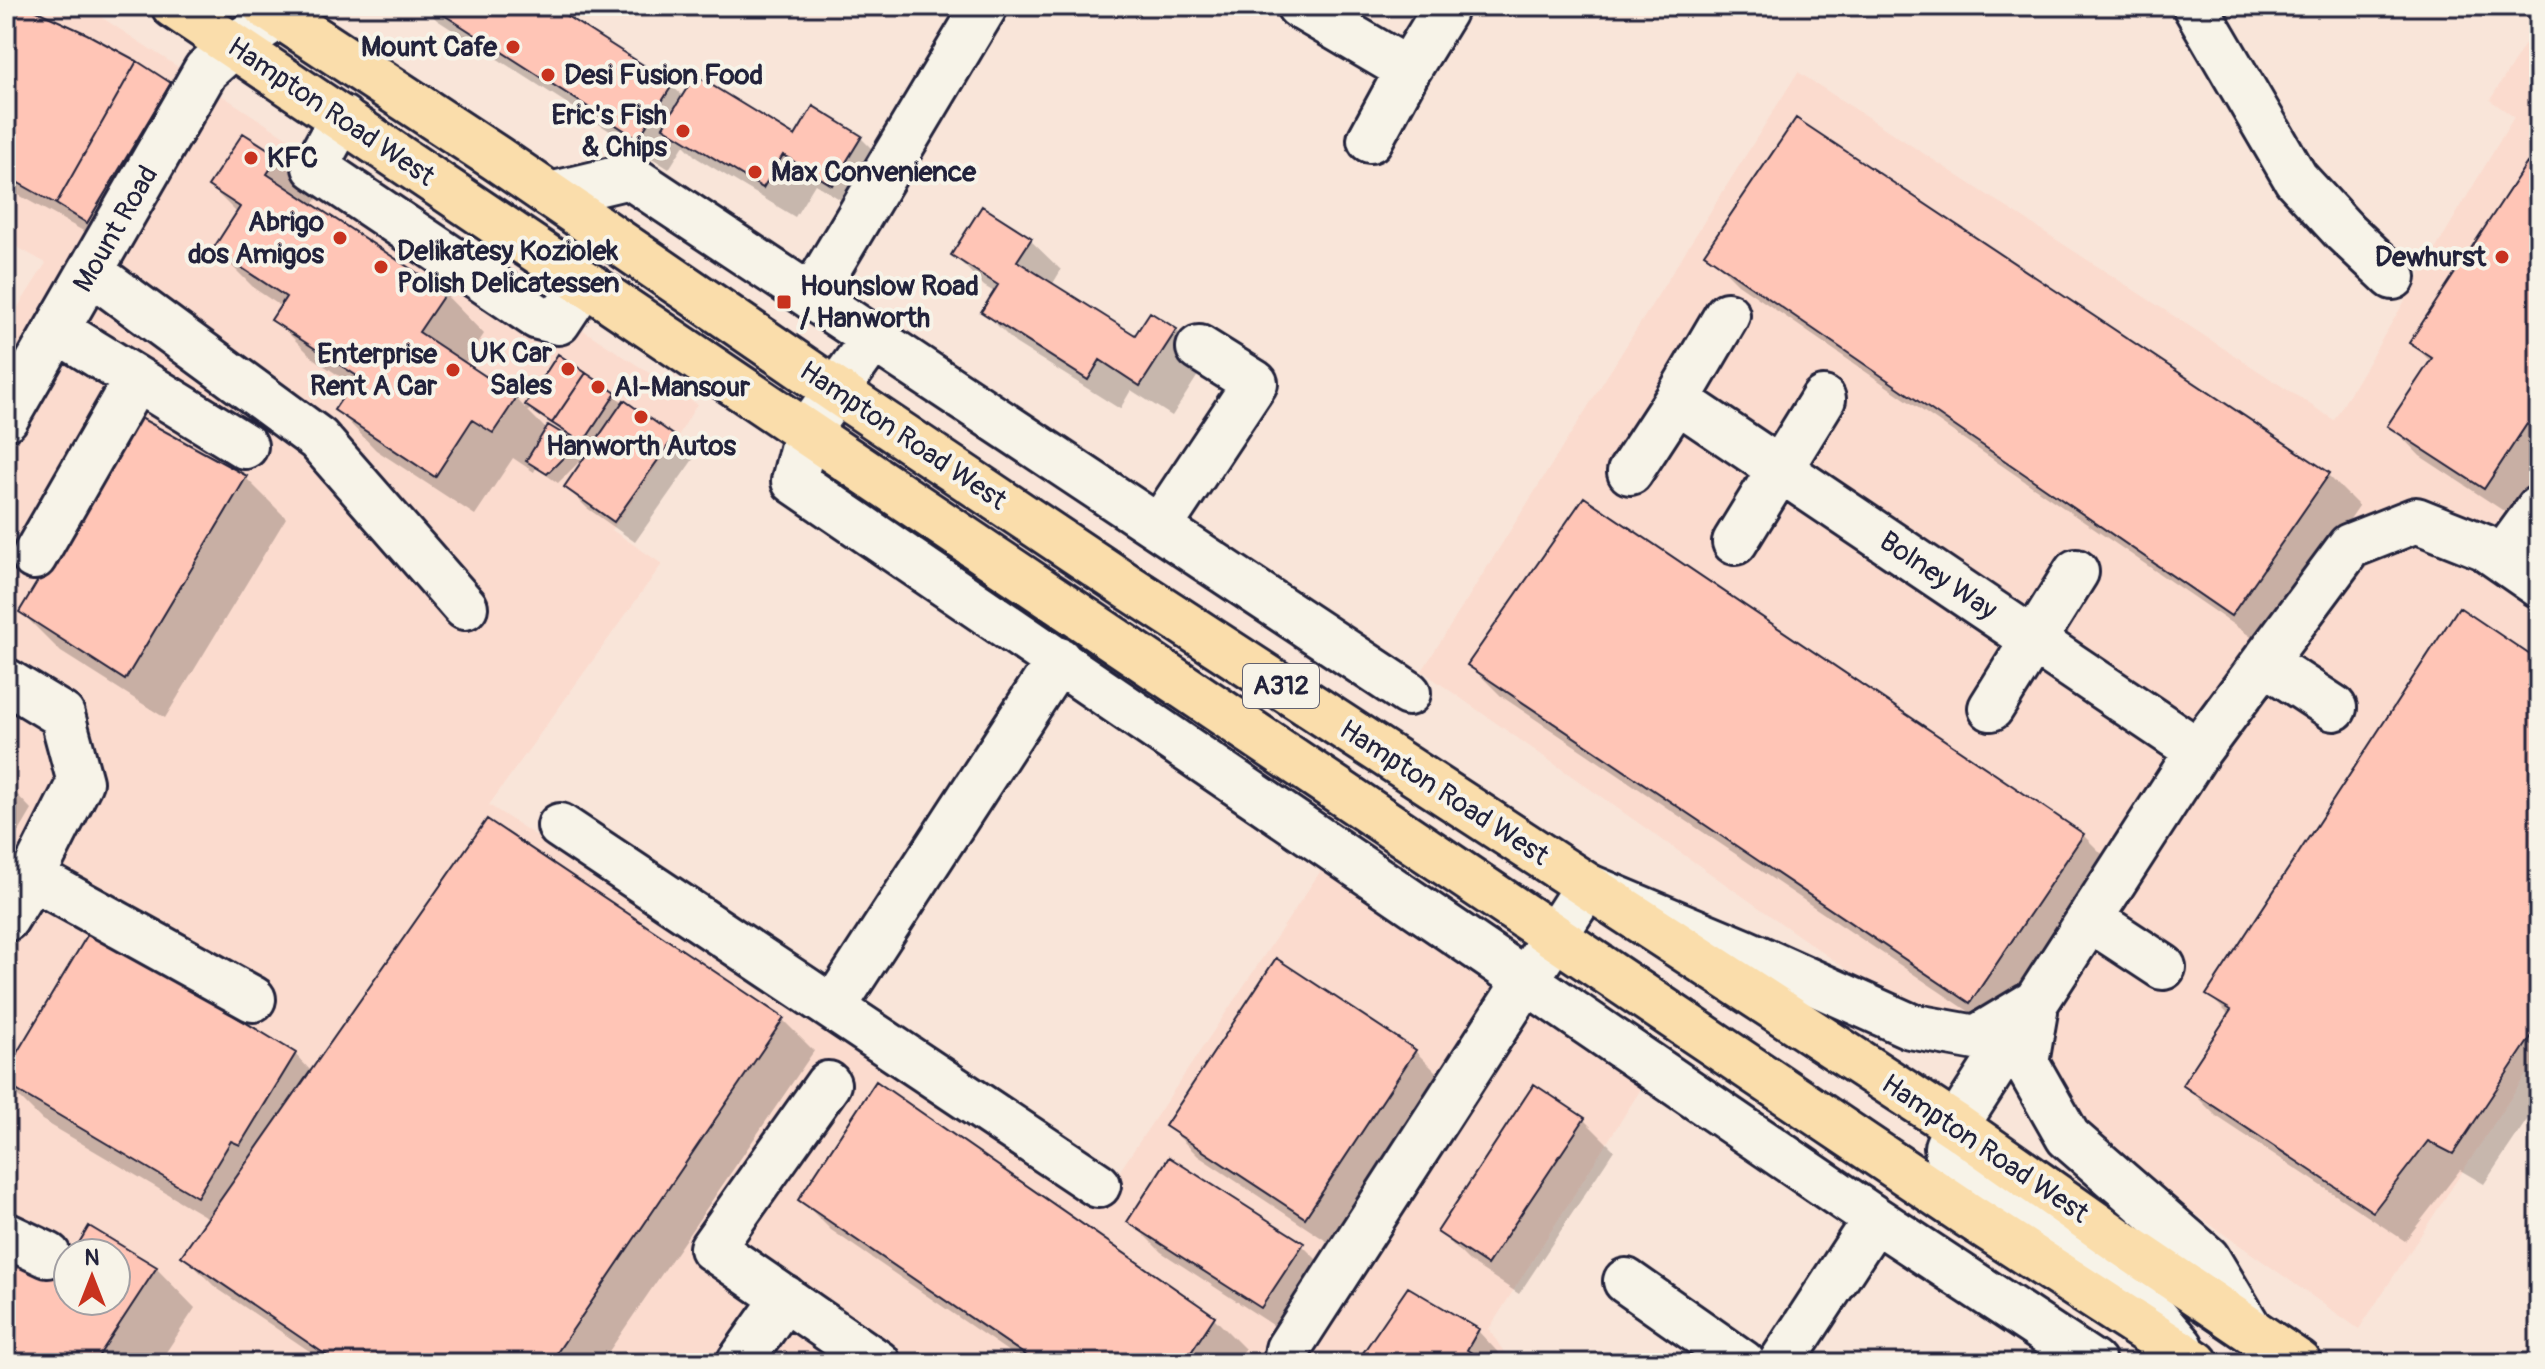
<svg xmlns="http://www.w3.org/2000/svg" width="2545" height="1369" viewBox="0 0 2545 1369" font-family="Pangolin,sans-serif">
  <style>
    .built { fill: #fbdbce; fill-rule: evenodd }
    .shadow { fill: #0003; fill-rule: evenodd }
    .building { fill: #ffc5b6; stroke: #22223b; stroke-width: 2 }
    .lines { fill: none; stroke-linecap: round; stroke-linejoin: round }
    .minor-casing { stroke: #22223b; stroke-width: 50 }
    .major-casing { stroke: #22223b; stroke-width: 50 }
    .minor { stroke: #f7f3e8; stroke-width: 44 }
    .major { stroke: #faddab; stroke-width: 44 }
    .poi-dot { fill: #c8321e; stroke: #f7f3e8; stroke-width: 3 }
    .labels { text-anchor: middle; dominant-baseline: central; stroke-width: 8; stroke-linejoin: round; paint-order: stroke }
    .shield { fill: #f7f3e8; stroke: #62616f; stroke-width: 2 }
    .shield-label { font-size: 26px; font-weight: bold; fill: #22223b }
    .poi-label { font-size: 28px; font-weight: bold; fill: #22223b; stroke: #f7f3e8; text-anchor: end }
    .street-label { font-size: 28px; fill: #22223b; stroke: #f7f3e8 }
  </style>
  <rect width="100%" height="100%" fill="#f9e5d9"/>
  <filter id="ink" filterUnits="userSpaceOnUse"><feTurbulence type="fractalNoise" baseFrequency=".0125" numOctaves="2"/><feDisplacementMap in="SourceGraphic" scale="16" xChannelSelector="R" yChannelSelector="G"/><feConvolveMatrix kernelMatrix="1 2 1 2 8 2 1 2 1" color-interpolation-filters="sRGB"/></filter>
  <g filter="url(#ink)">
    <!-- built -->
    <path class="built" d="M6,6H84L697,404L677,438L612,530L662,564L489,805L1099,1202L1322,869L1641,1089L1489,1329L1511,1363H6V326L46,263L6,241ZM68,1253H116V1301H68Z
      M2539,22V1055L2359,1329L1422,671L1798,72L2334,420L2514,117L2490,100Z"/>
    <!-- shadow -->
    <path class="shadow" d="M6,6H27L33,11L169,84L190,105L87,233L6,188Z
      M423,6H547L672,86L684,97L796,138L814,109L861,138L892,169L864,214L815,184L795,217L697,158L684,145L669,169L437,20Z
      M244,135L278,158L318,198L312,206L445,294L484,334L464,364L516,398L525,408L559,357L673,437L694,458L635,542L587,508L566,487L587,457L585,456L558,483L536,468L534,472L513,458L475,515L376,450L337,410L353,385L314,359L274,319L282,307L255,289L215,249L238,214L210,186ZM530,410L571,437L569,440L547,430L528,411Z
      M2539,174V483L2516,519L2420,456L2390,425L2431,362L2412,343Z
      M1030,240L1061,270L1052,285L1136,337L1176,330L1207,361L1172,416L1131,390L1120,409L1015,343L984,312L996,293L984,286L954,255Z
      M1707,253L2328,475L2359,506L2263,645L1738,284Z
      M137,418L246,478L286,518L165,718L61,652L21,612Z
      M2539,663V1102L2484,1184L2460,1170L2405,1241L2216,1116L2185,1085L2230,1016L2209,995Z
      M1470,665L2083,835L2114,866L2001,1033L1501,696Z
      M6,783L32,810L6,854Z
      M487,822L783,1020L814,1051L601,1363H327L215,1287L184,1256L210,1219L42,1120L6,1084V1075L295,1054L312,1072Z
      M1276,960L1415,1051L1446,1082L1337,1248L1198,1156L1168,1126Z
      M1583,1119L1614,1150L1519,1294L1470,1262L1439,1231Z
      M800,1199L1214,1318L1245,1349L1235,1363H1025L831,1230Z
      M1130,1221L1302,1245L1333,1276L1293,1338L1161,1252Z
      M89,1229L156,1268L195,1308L159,1363H6L68,1264V1301H116V1253H75Z
      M1478,1331L1508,1363H1358Z"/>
    <!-- building -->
    <path class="building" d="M8,6H26L87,34L137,61L56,204L6,176V11Z
      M430,6H551L673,84L638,139Z
      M137,61L171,83L87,223L56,204Z
      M695,75L795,136L813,106L862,136L832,185L783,155L763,188L663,127Z
      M1796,118L2330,473L2231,616L1704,254Z
      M243,133L279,156L267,174L446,292L419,332L517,397L493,433L472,420L435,477L334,410L357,376L271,320L286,297L213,249L240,207L208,186Z
      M2527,163L2539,171V432L2527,424L2484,489L2387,426L2432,358L2409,343Z
      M982,206L1032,238L1017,261L1135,335L1150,312L1177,329L1140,386L1100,360L1088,380L981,312L998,285L951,255Z
      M558,354L586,373L552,423L525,405Z
      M586,373L616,393L583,443L552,423Z
      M624,400L675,436L614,522L564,487Z
      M137,416L247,476L125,680L19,612Z
      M548,425L578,443L547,474L526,461Z
      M1584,497L2084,834L1970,1003L1467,665Z
      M2459,607L2539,661V1025L2453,1154L2428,1141L2373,1212L2182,1085L2231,1010L2206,995Z
      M487,819L784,1018L550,1363H338L181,1256Z
      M91,929L296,1053L240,1145L231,1141L197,1197L6,1084V1071Z
      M1276,958L1416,1050L1305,1218L1165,1126Z
      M876,1081L1215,1316L1184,1363H1037L798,1200Z
      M1534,1084L1585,1118L1487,1265L1437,1232Z
      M1169,1157L1304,1243L1261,1308L1127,1222Z
      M89,1226L157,1267L94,1363H6V1249L57,1279L68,1261V1301H116V1253H73Z
      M1408,1287L1479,1329L1467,1350L1489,1363H1356Z"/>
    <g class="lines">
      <defs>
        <path id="minor" d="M1299,6L1408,70L1444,11
          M2195,6L2296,179L2345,232L2393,277
          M342,118L315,167L538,317L558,322L584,283
          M1370,140L1408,70
          M550,195L629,176L1408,693
          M91,272L318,439L465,607
          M811,297L985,6
          M57,330L245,446
          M873,339L806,433L794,481L1875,1219L2093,1363
          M1677,400L2198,751
          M6,418L206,70L233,46L295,6
          M1630,472L1677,400L1727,315
          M1160,526L1255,383L1199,348
          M1735,542L1823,399
          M34,557L136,379
          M2502,559L2539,508
          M2264,662L2334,708
          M6,681L62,715L80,782L32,877L6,919
          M1991,708L2076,572
          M560,826L1098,1185
          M32,877L253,999
          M2090,919L2163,967
          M833,1008L1059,660
          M2035,1011L2026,1063L2068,1137L2207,1258L2249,1328
          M828,1084L712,1248L878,1363
          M6,1235L48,1255
          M1626,1281L1743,1363
          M2181,1347L2128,1286L1949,1164L1947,1147L1956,1126L2198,751L2350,546L2416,520L2484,547L2539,585
          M739,1363L785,1298
          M1286,1363L1288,1349L1587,886L1745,952L1910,1026L1976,1038L2029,1006
          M1781,1363L1875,1219"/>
        <path id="major" d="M174,6L1968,1215L2196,1363
          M265,6L496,158L836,391L1130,588L1956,1126L2125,1245L2299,1363"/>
      </defs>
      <!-- minor casing -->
      <use href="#minor" class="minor-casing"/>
      <!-- major casing -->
      <use href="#major" class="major-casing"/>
      <!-- minor -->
      <use href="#minor" class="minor"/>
      <!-- major -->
      <use href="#major" class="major"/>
    </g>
  </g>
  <!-- markers -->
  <g class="poi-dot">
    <circle cx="513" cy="47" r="8"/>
    <circle cx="548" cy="75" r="8"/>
    <circle cx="683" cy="131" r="8"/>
    <circle cx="251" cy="158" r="8"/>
    <circle cx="755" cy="172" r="8"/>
    <circle cx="340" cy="238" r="8"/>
    <circle cx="2502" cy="257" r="8"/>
    <circle cx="381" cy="267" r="8"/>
    <rect x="776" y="294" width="16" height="16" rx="4"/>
    <circle cx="568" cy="369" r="8"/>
    <circle cx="453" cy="370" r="8"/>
    <circle cx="598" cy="387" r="8"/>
    <circle cx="641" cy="417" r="8"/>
  </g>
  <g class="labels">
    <!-- shield labels -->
    <rect class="shield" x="1243" y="664" width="76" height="44" rx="6"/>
    <g class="shield-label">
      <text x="1281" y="686">A312</text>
    </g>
    <!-- poi labels -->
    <g class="poi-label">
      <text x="497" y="47">Mount Cafe</text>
      <text x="564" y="75" text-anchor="start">Desi Fusion Food</text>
      <text x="667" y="115">Eric's Fish<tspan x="667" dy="32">&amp; Chips</tspan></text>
      <text x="267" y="158" text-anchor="start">KFC</text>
      <text x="771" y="172" text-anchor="start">Max Convenience</text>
      <text x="324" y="222">Abrigo<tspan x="324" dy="32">dos Amigos</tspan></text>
      <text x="397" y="251" text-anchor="start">Delikatesy Koziolek<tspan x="397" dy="32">Polish Delicatessen</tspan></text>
      <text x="2486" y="257">Dewhurst</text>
      <text x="800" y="286" text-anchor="start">Hounslow Road<tspan x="800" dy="32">/ Hanworth</tspan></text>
      <text x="552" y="353">UK Car<tspan x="552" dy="32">Sales</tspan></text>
      <text x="437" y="354">Enterprise<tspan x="437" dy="32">Rent A Car</tspan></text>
      <text x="614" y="387" text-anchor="start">Al-Mansour</text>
      <text x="641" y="446" text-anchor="middle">Hanworth Autos</text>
    </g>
    <!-- street labels -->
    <g class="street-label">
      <text transform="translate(331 112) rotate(34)">Hampton Road West</text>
      <text transform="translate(116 229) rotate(-60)">Mount Road</text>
      <text transform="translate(903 436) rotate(34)">Hampton Road West</text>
      <text transform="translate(1938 576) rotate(34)">Bolney Way</text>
      <text transform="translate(1444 793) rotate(33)">Hampton Road West</text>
      <text transform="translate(1985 1149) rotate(34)">Hampton Road West</text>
    </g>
  </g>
  <!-- margin -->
  <rect width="2545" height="1369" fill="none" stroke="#f7f3e8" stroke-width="32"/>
  <rect x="16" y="16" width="2513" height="1337" fill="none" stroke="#22223b" stroke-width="3" filter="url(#ink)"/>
  <!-- north arrow -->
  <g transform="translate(92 1277)"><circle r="38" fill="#f7f3e8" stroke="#a29fa3" stroke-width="2"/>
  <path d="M0-6L14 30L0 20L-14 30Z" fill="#c8321e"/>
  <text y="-12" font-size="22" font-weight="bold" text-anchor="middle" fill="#22223b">N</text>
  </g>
</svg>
